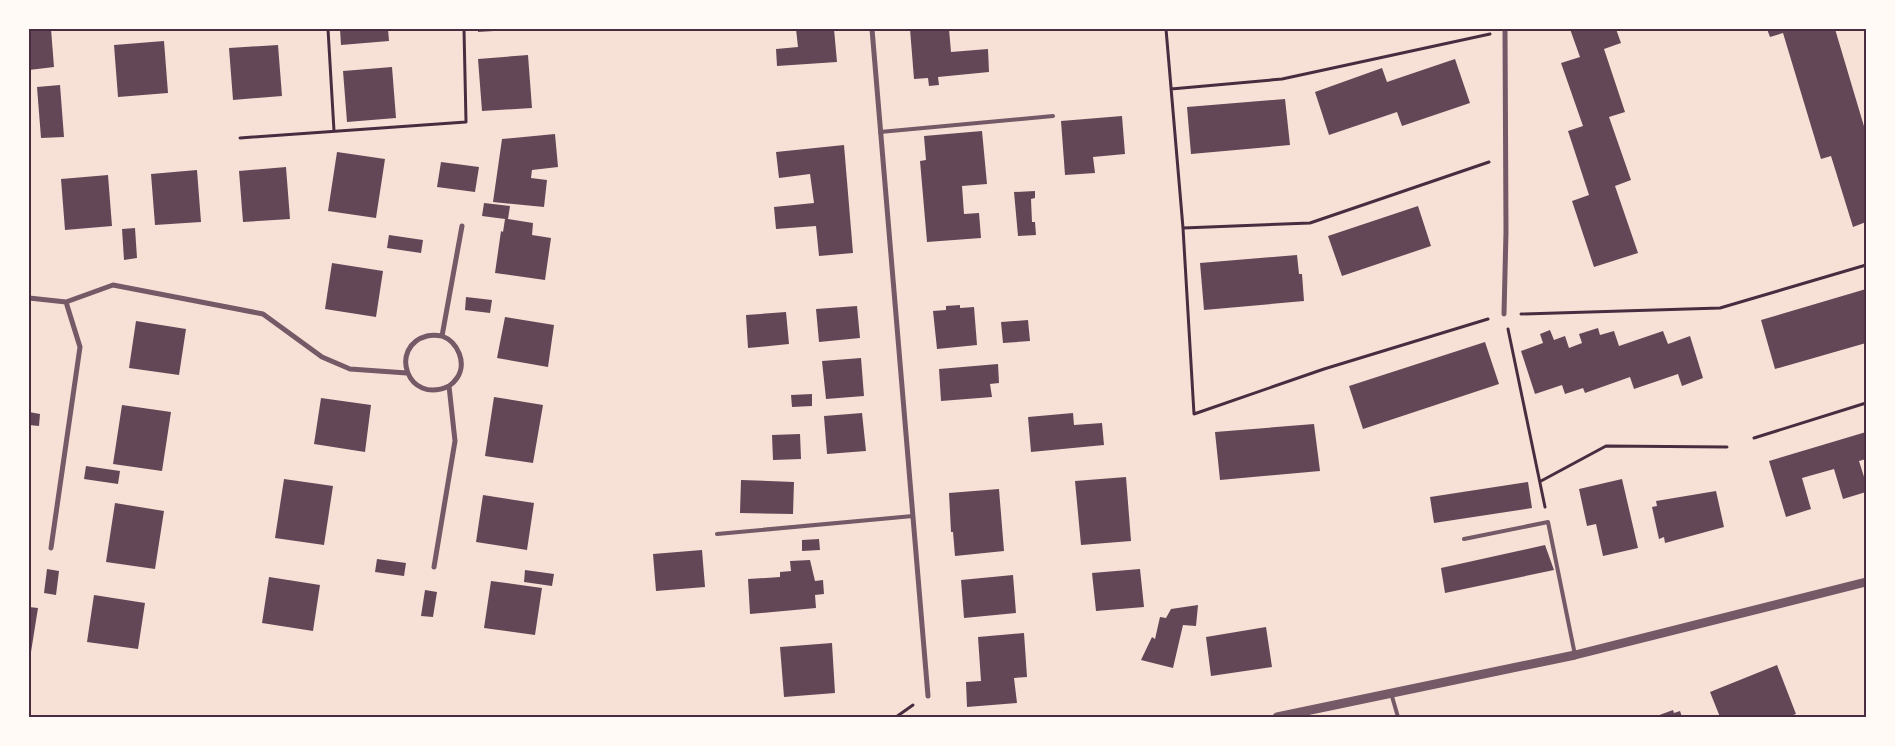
<svg xmlns="http://www.w3.org/2000/svg" width="1895" height="746" viewBox="0 0 1895 746" font-family="Karla,sans-serif">
  <style>
    .building { fill: #644757 }
    .lines { fill: none; stroke-linecap: round; stroke-linejoin: round }
    .path { stroke: #4a2c40; stroke-width: 3 }
    .service { stroke: #755966; stroke-width: 4 }
    .minor { stroke: #755966; stroke-width: 5 }
    .tertiary { stroke: #755966; stroke-width: 9 }
    .neatline { fill: none; stroke: #4a2c40; stroke-width: 2 }
  </style>
  <rect width="100%" height="100%" fill="#f7e1d7"/>
  <!-- building -->
  <path class="building" d="M29,29H51L54,67L29,70Z
    M340,29H388L389,41L341,45Z
    M478,29H512V30L478,32Z
    M796,29H834L837,62L777,66L776,49L798,47Z
    M910,29H949L951,52L988,49L989,72L938,77L939,85L929,86L928,78L914,79Z
    M1570,29H1616L1621,43L1604,49L1625,112L1609,117L1631,180L1615,186L1638,253L1594,267L1572,201L1589,195L1568,131L1583,126L1561,63L1580,57Z
    M1767,29H1835L1866,133V222L1853,227L1831,156L1821,159L1783,33L1770,37Z
    M164,41L168,93L118,97L114,45Z
    M278,45L282,96L233,100L229,48Z
    M528,55L532,108L482,111L478,59Z
    M1455,59L1470,103L1402,126L1397,112L1329,135L1315,92L1382,68L1387,82Z
    M392,67L396,118L347,122L343,71Z
    M60,85L64,137L41,138L37,87Z
    M1285,99L1290,145L1191,154L1187,107Z
    M1122,116L1125,154L1093,157L1095,173L1065,175L1061,121Z
    M982,131L987,184L962,186L964,214L979,213L981,238L927,242L920,161L926,160L924,136Z
    M555,134L558,167L532,170L531,178L547,180L544,207L493,202L502,139Z
    M844,145L853,253L819,256L816,226L776,229L774,207L814,203L810,174L779,178L776,152Z
    M337,152L385,159L376,218L328,211Z
    M441,162L479,167L475,192L437,187Z
    M286,167L290,219L243,222L239,171Z
    M197,170L201,222L155,225L151,174Z
    M108,175L112,226L65,230L61,179Z
    M1035,191V198L1031,199L1032,222H1035L1036,235L1018,236L1014,192Z
    M484,203L510,206L508,219L533,223L532,235L551,238L545,280L495,273L501,231L503,232L505,219L482,216Z
    M1418,206L1431,246L1342,276L1328,236Z
    M135,228L137,258L124,260L122,229Z
    M389,235L423,240L421,253L387,248Z
    M1297,255L1299,274H1302L1304,301L1204,310L1200,263Z
    M332,263L383,271L376,317L325,309Z
    M1866,289V343L1775,369L1761,320Z
    M466,297L492,300L490,313L465,310Z
    M960,305V308L974,307L977,345L937,349L933,311L946,310V306Z
    M857,306L860,338L819,342L816,309Z
    M786,312L789,344L748,348L746,315Z
    M505,317L554,325L548,367L497,358Z
    M1028,320L1030,341L1003,343L1001,322Z
    M136,321L186,329L179,375L129,368Z
    M1598,328L1600,335L1614,331L1619,346L1663,331L1668,344L1690,336L1703,378L1682,386L1678,374L1634,389L1630,377L1585,393L1583,388L1565,394L1562,385L1535,394L1521,351L1543,343L1540,334L1550,330L1554,340L1565,336L1569,348L1582,343L1579,334Z
    M1485,342L1499,384L1363,429L1349,386Z
    M861,358L864,396L826,399L822,361Z
    M998,364L999,383L990,384L992,397L941,401L939,369Z
    M812,394V406L792,407L791,395Z
    M494,397L543,405L533,463L485,456Z
    M321,398L371,405L365,452L314,444Z
    M122,405L171,412L162,471L113,464Z
    M29,412L40,414L39,426L29,425Z
    M862,413L866,451L827,454L824,416Z
    M1073,413L1074,425L1102,423L1104,445L1031,452L1028,417Z
    M1314,424L1320,471L1220,480L1215,432Z
    M1866,432V459L1859,461L1866,483V492L1843,499L1834,469L1802,478L1811,509L1786,517L1769,461Z
    M800,434L801,459L773,460L772,435Z
    M86,466L120,471L118,484L84,479Z
    M1126,477L1131,541L1081,545L1075,481Z
    M284,479L333,486L324,545L275,538Z
    M1622,479L1638,548L1603,556L1596,524L1587,526L1579,489Z
    M741,480L794,482L793,514L740,513Z
    M1528,482L1532,508L1434,523L1430,497Z
    M999,489L1004,551L955,556L953,532H951L949,493Z
    M1716,491L1724,527L1665,543L1664,537L1659,539L1652,507L1657,506L1656,501Z
    M483,495L534,503L527,550L476,542Z
    M115,503L164,511L155,569L106,562Z
    M819,539L820,550L802,551V540Z
    M1545,545L1554,570L1445,593L1441,568Z
    M702,550L705,587L656,591L653,554Z
    M377,559L406,563L404,576L375,572Z
    M810,560L815,581L823,580L824,594L815,595L816,608L750,614L748,579L780,577V572L791,571L790,561Z
    M47,569L59,571L56,595L44,593Z
    M1140,569L1144,607L1096,611L1092,573Z
    M525,570L554,574L552,586L524,582Z
    M1013,575L1016,613L964,618L961,580Z
    M269,577L320,585L313,631L262,623Z
    M491,581L542,588L535,635L484,628Z
    M425,590L437,592L433,617L421,616Z
    M94,595L145,603L138,649L87,642Z
    M1198,605L1196,626L1183,625L1173,668L1141,660L1152,637L1155,639L1160,617L1166,618L1171,609Z
    M29,607L38,608L31,652H29Z
    M1266,627L1272,667L1211,676L1206,637Z
    M1024,633L1027,677L1014,678L1017,703L967,707L966,682L981,681L978,637Z
    M832,643L835,693L784,697L780,647Z
    M1777,665L1796,714L1787,717H1720L1710,692Z
    M1673,710L1674,713L1680,711L1682,717H1654Z"/>
  <g class="lines">
    <!-- path -->
    <path class="path" d="M328,29L334,131
      M1166,29L1183,228L1194,414L1324,369L1488,319
      M1171,89L1282,79L1490,34
      M240,138L466,122L464,29
      M1183,228L1310,223L1489,162
      M1521,314L1720,308L1866,265
      M1508,329L1545,507
      M1754,438L1866,403
      M1541,481L1606,446L1727,447
      M896,717L913,705"/>
    <!-- service -->
    <path class="service" d="M880,132L1053,116
      M717,534L913,516
      M1464,539L1548,522L1575,655
      M1391,693L1398,717"/>
    <!-- minor -->
    <path class="minor" d="M872,29L928,696
      M29,298L66,302L113,285L263,314L322,357L350,369L407,373
      M1504,314L1506,232L1505,29
      M442,336L462,226
      M51,548L80,347L66,302
      M434,567L455,441L449,386C452,384 455,381 457,378C467,363 458,342 442,336C437,335 431,335 427,336C388,346 407,406 449,386"/>
    <!-- tertiary -->
    <path class="tertiary" d="M1277,717L1575,655L1866,582"/>
  </g>
  <!-- border -->
  <rect width="1895" height="746" fill="none" stroke="#fffaf5" stroke-width="60"/>
  <rect x="30" y="30" width="1835" height="686" class="neatline"/>
</svg>
